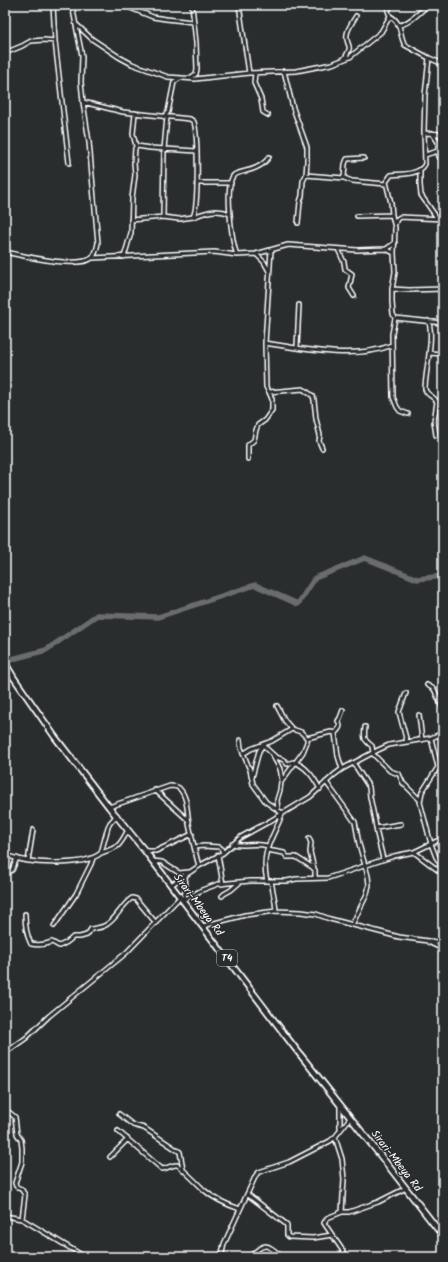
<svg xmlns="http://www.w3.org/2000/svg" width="448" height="1262" viewBox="0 0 448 1262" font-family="Kalam,sans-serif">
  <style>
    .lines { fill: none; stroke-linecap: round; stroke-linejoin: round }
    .river { stroke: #6a6c6d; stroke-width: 5.5 }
    .minor-casing { stroke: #fff; stroke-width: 6 }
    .trunk-casing { stroke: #fff; stroke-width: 8 }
    .minor { stroke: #2a2d2e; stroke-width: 3 }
    .trunk { stroke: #2a2d2e; stroke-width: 4.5 }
    .labels { text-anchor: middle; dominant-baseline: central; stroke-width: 3; stroke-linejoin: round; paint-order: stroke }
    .shield { fill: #2a2d2e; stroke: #bfc0c0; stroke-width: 1 }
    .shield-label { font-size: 10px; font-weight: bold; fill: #fff }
    .street-label { font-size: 11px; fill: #fff; stroke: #2a2d2e }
  </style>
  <rect width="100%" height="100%" fill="#2a2d2e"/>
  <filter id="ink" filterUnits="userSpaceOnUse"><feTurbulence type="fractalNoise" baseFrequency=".025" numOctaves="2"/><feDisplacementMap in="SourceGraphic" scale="8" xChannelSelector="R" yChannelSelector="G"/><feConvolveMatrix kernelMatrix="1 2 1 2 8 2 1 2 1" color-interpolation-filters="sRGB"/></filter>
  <g filter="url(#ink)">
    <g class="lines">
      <!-- river -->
      <path class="river" d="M5,661L46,650L97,615L158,617L255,585L298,604L315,578L365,558L417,579L443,576"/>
      <defs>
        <path id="minor" d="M53,5L55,41L69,163
          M123,5L153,17L166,19L193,22
          M239,5L249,73
          M390,16C403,23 399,36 405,45L429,58L443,64
          M77,25L92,39L119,57L132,64L168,77L195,79L249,73L296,71L332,64L350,57L381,32L390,16L388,11L390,5
          M398,25C407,26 421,11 428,5
          M5,53L22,46L31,41L44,40L55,41
          M344,59C355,43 345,47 347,34C348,28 353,21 356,16
          M284,71L293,108L307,147V161L306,175L303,181L302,196L300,202L298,223
          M255,73L254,83L261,99L263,112L268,115
          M190,78L196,74L197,69L196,43L192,5
          M83,102L123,112L190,119L194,122C198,135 199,206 193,217L179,219L163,217L131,220
          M135,113L133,134L136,146
          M164,117L168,112L174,82L180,78
          M424,133L443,134
          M164,149L167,117
          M438,151L439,157L443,161
          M425,155L438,151V142L432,133
          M420,170V185L421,195L437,218
          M306,175L344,178L352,181L386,184
          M344,178L345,164L347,159L364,158
          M197,183H231
          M357,216L392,215
          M163,217L164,149
          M193,217C206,212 217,208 230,214
          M395,224L397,219L400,217L443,219
          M338,249L344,262L345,269L352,274L349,288L354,296
          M386,249L395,243
          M271,250L265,343L266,387L269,392L303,389L313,396L314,400L316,419L320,435L319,441L322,448
          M5,252C24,256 77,269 92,258C96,254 97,248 98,243L89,142L83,102L81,82L82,56L72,5
          M256,254L264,262L269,271
          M237,255C232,242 224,184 234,175C237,173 242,172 246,171C255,169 264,165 269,157
          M124,257L131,233L132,198L135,175L134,163L135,148L137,146L150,148L196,151
          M92,258L214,252L237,255L256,254L288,245L357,250L386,249L394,253
          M392,289L409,290L443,289
          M395,318L443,323
          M428,321C435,333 425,373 425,389C427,396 434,396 437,402L434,421L436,435
          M265,343C302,349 357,360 392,345
          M297,347L299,305
          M429,353L443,354
          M408,414L400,411L397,407L393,397L392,334L395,318L393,314L392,302V289L395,272L394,253L395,228L392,215L391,203L386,182L391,175C401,174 420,175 425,164L424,131L425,95L429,58
          M248,459V445L254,440L256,430L258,425L265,420L272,410V399L269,392
          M427,685L434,689L443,709
          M406,693L399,712L407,742
          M277,706L285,721L292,729L301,732L307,738L331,732L335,733L338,756L342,769
          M419,715L422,740
          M365,727C364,738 363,739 372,746L373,753
          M335,733C339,729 342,726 338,721L340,718L343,710
          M431,738L438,767L422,792L420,802L431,844L436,857L443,868
          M240,740L241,748L250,770L253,784L266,802L282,813
          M263,745C267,749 271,753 276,757C281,759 285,759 287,764L293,762C306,765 314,778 320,789
          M372,753L390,771L399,774L403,783L420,800
          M243,754L251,749L272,741L292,729
          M273,755C274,760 277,762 279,767C281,770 281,776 282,780
          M354,764L369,787L370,797L375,821L377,834L383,859
          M252,777L259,751L263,745
          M326,782L355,822L359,844L368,876L369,885L367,894L352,925
          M155,790L189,821
          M109,807L170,786C174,786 176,786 179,788C188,797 187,812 189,824C192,838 195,852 199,866
          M278,811L277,800L280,790L281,782L303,752L307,742V738
          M376,828L401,824
          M309,838L311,843L310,852L314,869
          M232,844C246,847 254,842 268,846
          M194,847L204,846L219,847L221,848L223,853
          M267,850L284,853L287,857H296L312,867L315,870V877L316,878
          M145,851H156L192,834
          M414,852L443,874
          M101,853C119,847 119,847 128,830
          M5,854C24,865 84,867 101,853L108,827L110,823L117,815
          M218,855L223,884
          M28,861L33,830
          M152,861L162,862L179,873L189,872
          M5,874L12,870L17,858
          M267,881C260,850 273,839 283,812
          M271,881L275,902L276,911
          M171,885L199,866L223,853L241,837L270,821L310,797L334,775L342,769L378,750L389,745L431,738L443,733
          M222,896L224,894L231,890L239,883
          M183,900L202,890L218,884L250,881H287L296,879L328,878L394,856L414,852L443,838
          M183,900L186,888L185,876
          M25,914C25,925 26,934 31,944C37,945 45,945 52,942L59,946C66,943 68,942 73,937H80L87,935L91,929C95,928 100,928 104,926C116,921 121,905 132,898L136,899L156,923
          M54,926L76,894L91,864L93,858
          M203,926L245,915L276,911L301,912L316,914L330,919L399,937L443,943
          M428,942L443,949
          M5,1053L26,1038L49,1016L126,953L180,897
          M5,1060L7,1052
          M5,1109L15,1117L17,1134L21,1140L22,1148V1162L15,1183L16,1186L22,1190L25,1195L22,1219
          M119,1114L133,1125L144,1128L180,1152L183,1169
          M340,1130V1106
          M118,1131L162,1169C167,1169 172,1164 177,1165C180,1166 200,1186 204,1190C214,1199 228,1205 240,1209
          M335,1137L342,1159L344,1179L342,1212
          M110,1157L128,1139
          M247,1194L286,1224L287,1226V1235L289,1237L313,1238L332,1235
          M5,1216L22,1219L85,1257
          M223,1257L222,1253L224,1244L256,1175L259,1172L289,1162L330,1141L335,1137L350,1118
          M250,1257C265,1241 267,1244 282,1257
          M345,1257L343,1251L324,1223L327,1218L342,1212H349L378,1202L406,1188"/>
        <path id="trunk" d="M5,663L14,678L55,737L109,807L145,851L295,1048L380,1155L443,1236"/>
      </defs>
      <!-- minor casing -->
      <use href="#minor" class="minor-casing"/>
      <!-- trunk casing -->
      <use href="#trunk" class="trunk-casing"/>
      <!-- minor -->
      <use href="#minor" class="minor"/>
      <!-- trunk -->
      <use href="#trunk" class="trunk"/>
    </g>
  </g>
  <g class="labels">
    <!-- shield labels -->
    <rect class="shield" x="217" y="950" width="20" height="16" rx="3"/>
    <g class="shield-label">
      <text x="227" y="958">T4</text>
    </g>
    <!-- street labels -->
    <g class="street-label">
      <text transform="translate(198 905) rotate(53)">Sirari-Mbeya Rd</text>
      <text transform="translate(396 1161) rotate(52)">Sirari-Mbeya Rd</text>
    </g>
  </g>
  <!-- margin -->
  <rect width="448" height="1262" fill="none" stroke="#2a2d2e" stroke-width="20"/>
  <rect x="10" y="10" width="428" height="1242" fill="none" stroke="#fff" stroke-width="1.5" filter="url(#ink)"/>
</svg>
